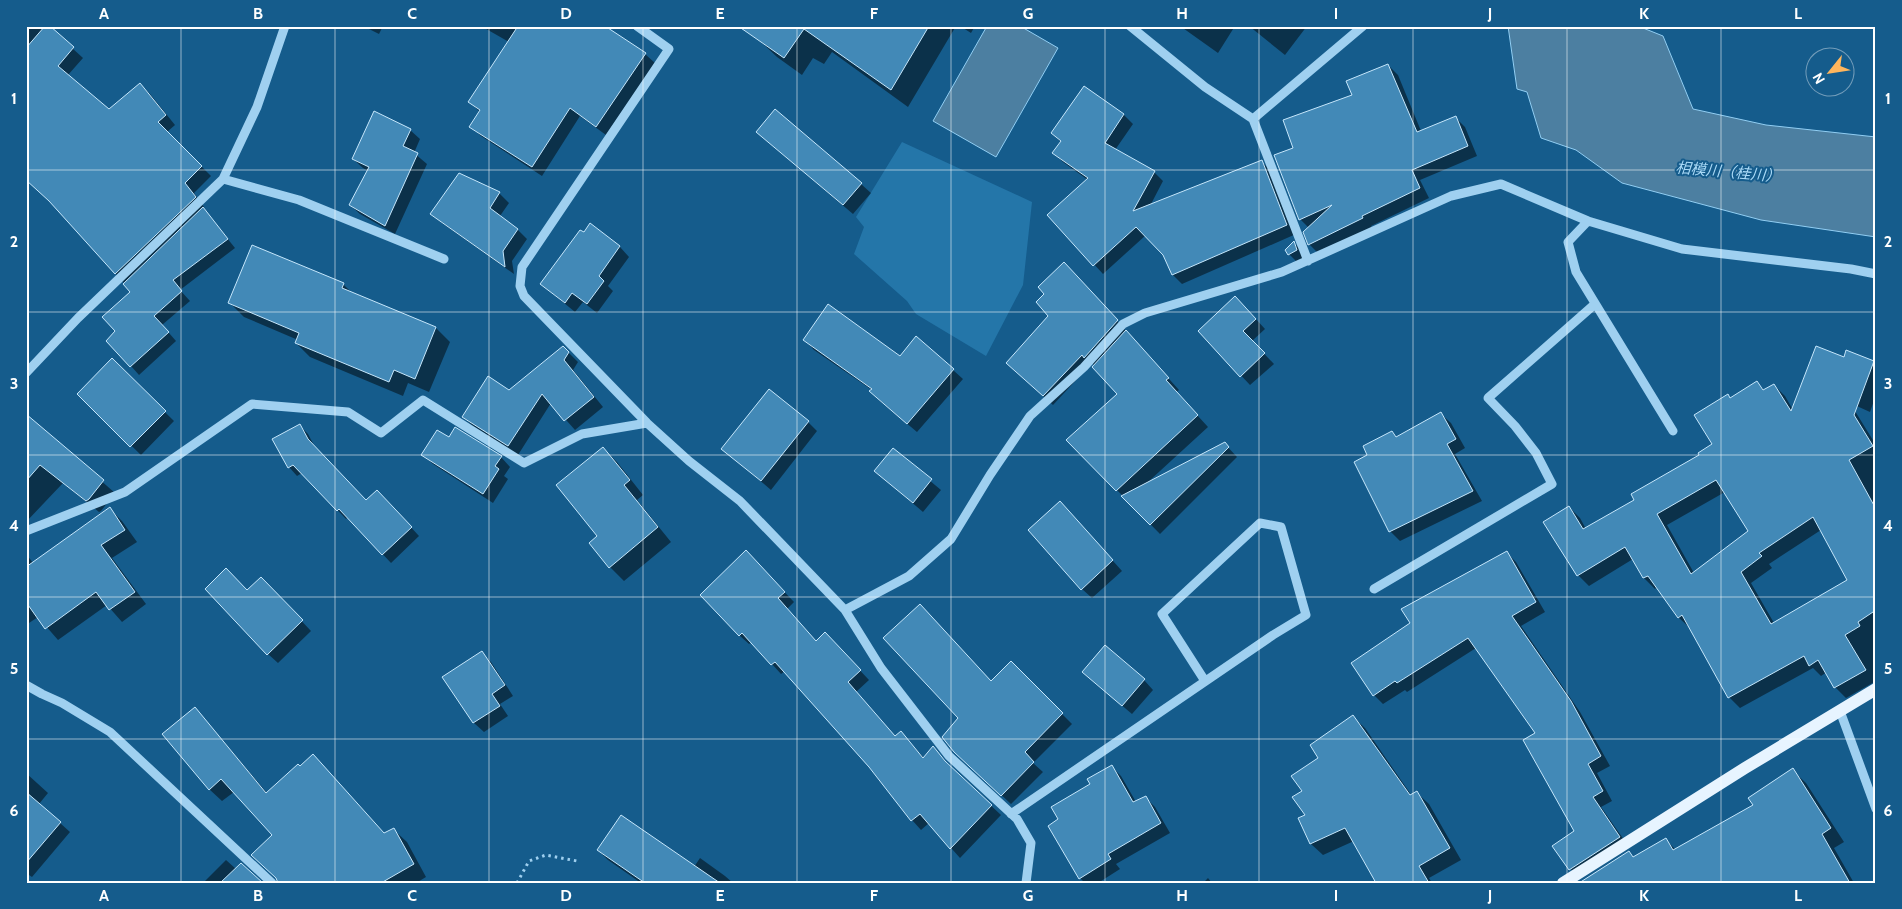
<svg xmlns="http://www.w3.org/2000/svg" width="1902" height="909" viewBox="0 0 1902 909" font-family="Cabin,'Noto Sans JP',sans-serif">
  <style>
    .green { fill: #2476a9 }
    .water { fill: #4c7fa1; stroke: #91cef3 }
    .shadow { fill: #0007; fill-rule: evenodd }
    .building { fill: #4289b7; stroke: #c5e6fb; fill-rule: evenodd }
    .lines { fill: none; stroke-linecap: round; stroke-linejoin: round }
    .path { stroke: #9fd0f0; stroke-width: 3; stroke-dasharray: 2.5 4; stroke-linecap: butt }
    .minor { stroke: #9fd0f0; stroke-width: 9 }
    .major { stroke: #e7f4ff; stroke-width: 12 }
    .grid { fill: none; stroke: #fff; stroke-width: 1; stroke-opacity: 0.55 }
    .labels { text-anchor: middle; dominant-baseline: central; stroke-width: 4; stroke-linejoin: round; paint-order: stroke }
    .water-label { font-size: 15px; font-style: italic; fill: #aadaf7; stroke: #155c8c }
    .neatline { fill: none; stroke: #fff; stroke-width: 2 }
    .grid-label { font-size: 16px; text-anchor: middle; font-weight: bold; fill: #fff }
  </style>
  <rect width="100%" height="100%" fill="#155c8c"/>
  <!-- green -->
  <path class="green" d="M902,142L1032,202L1023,285L986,356L916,314L907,301L854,254L864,227L856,217Z"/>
  <!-- water -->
  <path class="water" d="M987,26H1020L1058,48L996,157L933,121Z
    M1508,26H1638L1663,36L1693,109L1766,125L1876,137V237L1761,220L1622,183L1576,150L1541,138L1527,92L1517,89Z"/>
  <!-- shadow -->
  <path class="shadow" d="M26,26H48L83,58L68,75L109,110L140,84L150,94L175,125L167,132L211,176L194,193L204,207L203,208L235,248L180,290L190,301L162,325L176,341L139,375L131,366L132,292L54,205L26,179Z
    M363,26H383L379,34Z
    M481,26H604L645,54L655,63L606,135L580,116L542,176L481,136L471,126L480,112L470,102L509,42Z
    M769,26H956L908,107L832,52L824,64L813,58L802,75L777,57L759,40Z
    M960,26H975L971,33Z
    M1180,26H1235L1218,53Z
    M1249,26H1307L1285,55Z
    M1388,65L1398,75L1421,131L1455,117L1465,127L1477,156L1420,180L1429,198L1371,226L1372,228L1319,254L1309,244V228L1300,219L1294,149Z
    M1084,88L1124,115L1133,124L1115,150L1154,172L1163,181L1150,206L1262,162L1271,171L1296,234L1182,284L1173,275L1164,254L1146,235L1103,274L1049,215L1088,180L1063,162L1054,153L1062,143L1052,133Z
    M410,130L420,139L414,153L427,164L395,234L360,214L350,205L368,171L363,168L353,159Z
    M767,141L861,184L871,193L853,214Z
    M459,174L499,193L509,203L500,216L518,230L527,239L512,261L514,274L442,223L432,214Z
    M590,225L620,247L629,257L608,286L613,291L597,313L583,302L575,312L541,284L585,234Z
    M1294,243L1303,252L1306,260L1299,264L1289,254Z
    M1074,273L1179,390L1176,392L1208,427L1148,482L1225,444L1237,457L1160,534L1068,440L1119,394L1095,366L1092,363L1053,405L1017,372Z
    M343,284L353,294L436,328L450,342L429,392L408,383L403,396L310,357L296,343L298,340L244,317L230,303Z
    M1245,307L1265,329L1252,341L1274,364L1250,385L1200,332Z
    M805,340L900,357L953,370L963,379L917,432L880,401L872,390L814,350Z
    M563,347L578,362L573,370L603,407L575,430L551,403L518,455L473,426L463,417L510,391Z
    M1845,358L1873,362L1876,364V395L1870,412L1850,403L1876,445V681L1846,698L1835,687L1827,672L1821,676L1813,668L1740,708L1729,697L1690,628L1679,618L1657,587L1655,589L1644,578L1633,559L1589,586L1578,575L1545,522L1569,507L1580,518L1586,529L1636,501L1713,445L1728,396L1731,399L1757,383L1765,391L1774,385L1785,396L1793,410ZM1725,492L1750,532L1694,573L1667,525ZM1821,530L1849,580L1774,623L1751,583L1772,568L1769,564Z
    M112,360L174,421L141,455L78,394Z
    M1441,414L1451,423L1465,448L1455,454L1482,501L1400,541L1390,531L1369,456L1392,433L1398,438Z
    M26,415L115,493L101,511L99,512L63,483L26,522Z
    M808,422L817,431L771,490L723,449Z
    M300,426L308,434L316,449L366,502L386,500L419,536L391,563L348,517L346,519L302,473L297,476L289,467L274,440Z
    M449,439L501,457L510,467L504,476L508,479L493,503L433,464L423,455Z
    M603,448L617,462L643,495L637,500L671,542L624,581L610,567L599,536Z
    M893,450L941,490L923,512L875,471Z
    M110,509L122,521L137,542L112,558L146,604L122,622L107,605L58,640L38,617L26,625V554L34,564Z
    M1070,513L1122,571L1092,598L1082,589Z
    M1507,553L1516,562L1545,612L1521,626L1580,712L1610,766L1597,773L1612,801L1601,807L1629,847L1577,876L1568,866L1576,832L1536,734L1476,648L1407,692L1405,690L1383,704L1374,695L1412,624Z
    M756,562L794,602L787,609L817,642L835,644L869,680L856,692L895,737L901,733L924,758L934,748L952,769L1001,815L960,858L929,823L921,830L912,820L870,766L785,671L781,674L752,642L749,644L739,635Z
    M261,578L311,631L278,663L268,654L247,592Z
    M482,653L491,662L513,696L500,704L508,716L484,732L474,723L444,678Z
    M1011,663L1072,724L1033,763L1043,772L1011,804L965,761L991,683Z
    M1144,680L1153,690L1132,714L1093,681Z
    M194,709L207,722L267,793L313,755L385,834L394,830L407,842L426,877L416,883H301L273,835L234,792L222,801L209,789Z
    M1353,717L1365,728L1412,796L1417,793L1429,804L1461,860L1429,878L1432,883H1378L1354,841L1323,855L1311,844L1299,819L1306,815L1303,791L1320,758Z
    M1112,767L1121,776L1136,802L1145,797L1155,807L1170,833L1116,864L1120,869L1098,883H1085L1080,878L1060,820L1091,784Z
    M1792,770L1806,783L1844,842L1834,848L1854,883H1588L1629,853L1634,857L1665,839L1676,850L1755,806Z
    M26,773L48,793L39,804L70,832L32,877L26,873Z
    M598,850L694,867L700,858L725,876L733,883H641L608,860Z
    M226,860L236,869L261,883H203Z
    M1208,878L1212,883H1203Z"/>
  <!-- building -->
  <path class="building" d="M45,26H50L74,47L58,66L109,109L140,83L166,115L158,122L202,166L185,183L196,197L115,274L49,201L26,180V48Z
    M518,26H605L646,53L596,127L570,108L532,167L469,127L480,110L468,102Z
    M738,26H929L891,90L804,29L784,58Z
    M1388,64L1417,132L1456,116L1468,146L1412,170L1420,188L1362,216L1363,218L1308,245L1303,232L1332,205L1299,220L1274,155L1293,148L1283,120L1352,95L1346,81Z
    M1084,86L1124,114L1105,143L1155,171L1133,211L1262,160L1287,225L1172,275L1163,255L1136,227L1093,266L1047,215L1088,178L1052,153L1061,141L1051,133Z
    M775,109L862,183L843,205L756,132Z
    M374,111L411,129L403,146L418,153L385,226L349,205L369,167L352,159Z
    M459,173L500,192L490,208L518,229L503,251L505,267L430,214Z
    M203,207L228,239L173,280L182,291L154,316L169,332L130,367L106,341L115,331L102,317L130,292L123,284Z
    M590,223L620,246L599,276L604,281L587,304L572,293L565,303L540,284L580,230L584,232Z
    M1294,241L1297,250L1288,255L1285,250Z
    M252,245L344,283L342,288L436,327L415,379L394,370L389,382L295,343L299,333L228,303Z
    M1064,262L1118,320L1084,358L1082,355L1043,396L1006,363L1048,316L1036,302L1044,294L1038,287Z
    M1235,296L1256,319L1243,331L1265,353L1240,377L1198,331Z
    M828,304L900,356L916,336L954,369L907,424L869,391L872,389L803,340Z
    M1126,330L1169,378L1166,380L1198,415L1116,491L1066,440L1117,394L1092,367Z
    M563,346L569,352L564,360L594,397L564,421L542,394L508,446L462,417L488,376L509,390Z
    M1816,346L1844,357L1846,350L1874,361L1854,415L1873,446L1849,460L1876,509V610L1858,622L1860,626L1845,635L1866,670L1834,688L1818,660L1809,666L1804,656L1728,698L1682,615L1678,618L1648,576L1643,578L1625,547L1577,576L1543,522L1569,506L1583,529L1634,500L1631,494L1699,455L1698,453L1712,444L1694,415L1728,394L1730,398L1757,381L1763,390L1774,384L1791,411ZM1716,480L1748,531L1691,574L1657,514ZM1813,517L1847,580L1771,624L1741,572L1762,556L1759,553Z
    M112,358L166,411L130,447L77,394Z
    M769,389L809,421L761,481L721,449Z
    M1441,412L1456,439L1447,444L1473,491L1389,532L1354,462L1367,455L1363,446L1392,431L1396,437Z
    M26,414L104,480L89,499L86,501L40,465L26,481Z
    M300,424L308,439L366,500L377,490L412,527L382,555L339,509L337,511L293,465L288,468L272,439Z
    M455,427L502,456L495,466L499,469L483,494L421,455L437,430L449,437Z
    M1225,442L1229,447L1150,525L1121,496Z
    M603,447L630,480L624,485L658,527L609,568L589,543L597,536L556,485Z
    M893,448L932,479L913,503L874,471Z
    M1060,501L1113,560L1081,590L1028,530Z
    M110,507L125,530L101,545L135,592L109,610L96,592L45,629L26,602V567Z
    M746,550L785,592L778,598L816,641L825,632L861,670L848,682L895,736L901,731L923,758L933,746L945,761L992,805L950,849L920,814L911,821L869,767L775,662L771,665L742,633L739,636L700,595Z
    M1507,551L1536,602L1512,616L1571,701L1601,756L1588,764L1603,791L1593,797L1620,837L1569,870L1552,846L1574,831L1523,740L1535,733L1468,638L1397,683L1395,681L1373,696L1351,663L1410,623L1401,609Z
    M226,568L247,590L261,577L303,620L267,655L205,589Z
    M920,604L991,681L1011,661L1063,713L1025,752L1034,762L1001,796L954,752L942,737L958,718L883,638Z
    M1105,645L1145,679L1122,706L1082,672Z
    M482,651L505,685L492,694L500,706L473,723L442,677Z
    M195,707L266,793L298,764L300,766L313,754L384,833L394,828L414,864L381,883H278L276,878L251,855L272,835L221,779L209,790L162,734Z
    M1353,715L1410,795L1417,791L1450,848L1419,866L1429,883H1376L1345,828L1310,844L1298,818L1305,815L1292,797L1302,791L1291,776L1318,758L1310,745Z
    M1112,765L1133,802L1146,796L1161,823L1108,854L1111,859L1079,879L1048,826L1058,819L1051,807L1090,784L1087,779Z
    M1793,768L1831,828L1822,834L1850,883H1579L1629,851L1633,857L1666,838L1673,850L1753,805L1748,798Z
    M26,792L61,822L26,863Z
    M621,815L720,883H645L597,850Z
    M241,863L263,883H220Z"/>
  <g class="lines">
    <!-- path -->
    <path class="path" d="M517,883L529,861L546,855L577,861"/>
    <!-- minor -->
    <path class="minor" d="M637,26L669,49L522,267L520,286L524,296L647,423L689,461L740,501L845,610L881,668L949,756L1017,819L1031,843L1026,883
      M1130,26L1205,87L1253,119L1308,261
      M1253,119L1363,26
      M223,179L299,200L444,259
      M1588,221L1568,242L1576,272L1673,431
      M26,373L78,318L223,179L257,107L285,26
      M26,531L125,492L252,404L348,412L381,433L423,400L524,463L582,434L647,423
      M1374,589L1552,484L1536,453L1515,426L1488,398L1595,304
      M845,610L909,576L951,539L990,475L1030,416L1084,367L1123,324L1145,313L1282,272L1451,196L1501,184L1588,221L1682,249L1851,269L1876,274
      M26,685L42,694L62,703L110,732L272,883
      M1840,711L1876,809
      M1011,814L1273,635L1306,615L1281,527L1260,523L1162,614L1205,681"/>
    <!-- major -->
    <path class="major" d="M1563,883L1745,768L1876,689"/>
  </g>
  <!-- grid -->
  <path class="grid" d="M181,26V883M335,26V883M489,26V883M643,26V883M797,26V883M951,26V883M1105,26V883M1259,26V883M1413,26V883M1567,26V883M1721,26V883M26,170H1876M26,312H1876M26,455H1876M26,597H1876M26,739H1876"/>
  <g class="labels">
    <!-- water labels -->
    <g class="water-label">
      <text transform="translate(1728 172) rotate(5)">相模川（桂川）</text>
    </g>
  </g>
  <!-- border -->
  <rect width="1902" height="909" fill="none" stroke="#155c8c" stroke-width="55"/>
  <!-- north arrow -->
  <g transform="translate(1830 72) rotate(240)"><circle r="24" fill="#155c8c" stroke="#739dba"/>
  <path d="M0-4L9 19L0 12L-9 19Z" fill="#ffb65d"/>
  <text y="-8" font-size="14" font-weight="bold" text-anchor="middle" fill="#ffffff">N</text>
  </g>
  <rect x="28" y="28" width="1846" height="854" class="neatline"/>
  <g class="grid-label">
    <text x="104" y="19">A</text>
    <text x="258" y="19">B</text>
    <text x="412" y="19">C</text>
    <text x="566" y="19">D</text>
    <text x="720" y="19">E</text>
    <text x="874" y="19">F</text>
    <text x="1028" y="19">G</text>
    <text x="1182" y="19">H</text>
    <text x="1336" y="19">I</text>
    <text x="1490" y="19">J</text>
    <text x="1644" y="19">K</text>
    <text x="1798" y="19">L</text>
    <text x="14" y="104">1</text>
    <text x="1888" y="104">1</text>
    <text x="14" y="247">2</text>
    <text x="1888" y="247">2</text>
    <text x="14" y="389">3</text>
    <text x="1888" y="389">3</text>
    <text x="14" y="531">4</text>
    <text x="1888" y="531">4</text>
    <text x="14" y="674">5</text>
    <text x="1888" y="674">5</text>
    <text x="14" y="816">6</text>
    <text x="1888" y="816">6</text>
    <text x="104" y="901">A</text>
    <text x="258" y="901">B</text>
    <text x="412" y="901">C</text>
    <text x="566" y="901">D</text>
    <text x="720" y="901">E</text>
    <text x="874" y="901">F</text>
    <text x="1028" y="901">G</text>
    <text x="1182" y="901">H</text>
    <text x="1336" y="901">I</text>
    <text x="1490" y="901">J</text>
    <text x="1644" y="901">K</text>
    <text x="1798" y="901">L</text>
  </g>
</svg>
